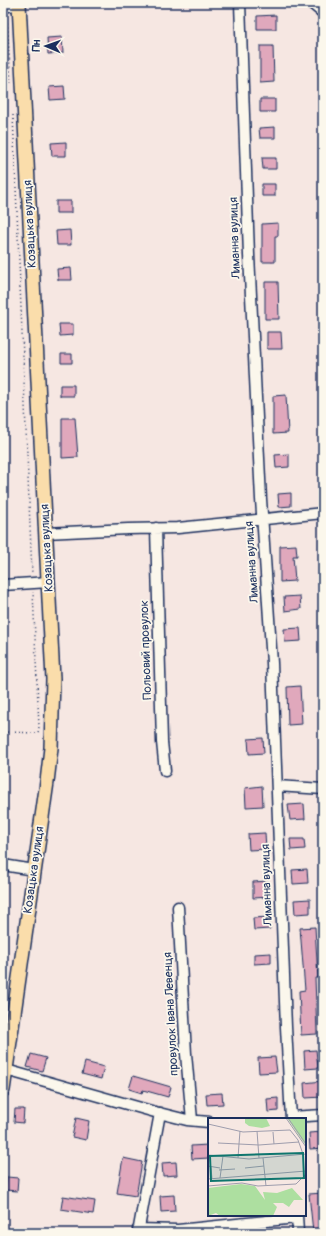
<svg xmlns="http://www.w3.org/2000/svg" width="326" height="1236" viewBox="0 0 326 1236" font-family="Pangolin,sans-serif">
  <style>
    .building { fill: #e0a8bc; stroke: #1b2f5e }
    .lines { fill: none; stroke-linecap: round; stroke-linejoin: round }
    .minor-casing { stroke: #1b2f5e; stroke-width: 13 }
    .major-casing { stroke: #1b2f5e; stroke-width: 16 }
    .path { stroke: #1b2f5e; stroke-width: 1.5; stroke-dasharray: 1 3; stroke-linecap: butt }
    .minor { stroke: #fbf7ec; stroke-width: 10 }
    .major { stroke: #faddab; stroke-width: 13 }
    .labels { text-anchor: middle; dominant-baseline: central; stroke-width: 3.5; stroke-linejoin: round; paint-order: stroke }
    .street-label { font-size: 12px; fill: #1b2f5e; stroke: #fbf7ec }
    .inset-road { fill: none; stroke: #9e9dad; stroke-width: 1 }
    .view { fill: #0f766e; fill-opacity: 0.15; stroke: #0f766e; stroke-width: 2 }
    .inset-edge { fill: none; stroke: #1b2f5e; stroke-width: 2 }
  </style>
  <rect width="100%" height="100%" fill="#f6e7e2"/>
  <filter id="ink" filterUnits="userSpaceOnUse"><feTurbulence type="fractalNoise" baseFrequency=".025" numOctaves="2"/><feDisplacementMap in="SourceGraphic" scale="8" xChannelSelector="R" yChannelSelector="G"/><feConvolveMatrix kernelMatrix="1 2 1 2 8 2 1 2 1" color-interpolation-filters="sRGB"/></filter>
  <g filter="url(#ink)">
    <!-- building -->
    <path class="building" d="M276,15V29H257V16Z
      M62,37L63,53L48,54L47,38Z
      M260,46H273L274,82L260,83Z
      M64,86L65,99L50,100L49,87Z
      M260,99H275V112H260Z
      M275,127V138H260L259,128Z
      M66,142V156H52L51,143Z
      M262,158H276V169H263Z
      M262,184H275V196H262Z
      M56,201H71V213H56Z
      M278,223V236H275V262H262V224Z
      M70,230L71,245H57L56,231Z
      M71,268L72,280H58L57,269Z
      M265,282H278L279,319H265Z
      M59,324H73V335L60,336Z
      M267,332H281L282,349H267Z
      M61,354H72V363H61Z
      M60,385H74V396H60Z
      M286,395L288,433L273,434V396Z
      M62,418H75L78,457L62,458Z
      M289,454V467L276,468L275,455Z
      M291,493V506L279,507L278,494Z
      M296,545L297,556H293L295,581L280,582V546Z
      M300,596L301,609L285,611L284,597Z
      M300,628L301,641L285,642L284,629Z
      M300,686L302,724L288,725L287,687Z
      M263,738L264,753L249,754L248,739Z
      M262,786L263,806L246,807L245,788Z
      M304,804L305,819L290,820L288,805Z
      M265,833L266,849L249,850L248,834Z
      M290,839H304L305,849L291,850Z
      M307,869L308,883L293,884L292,870Z
      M269,881L270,897L253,898V882Z
      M310,899V913L295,914L294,900Z
      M269,917L270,929L254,930L253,918Z
      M315,927L318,978H315L317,1034L301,1035L299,991L305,990L300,928Z
      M271,953V963L254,964V954Z
      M316,1050L318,1068L305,1069L304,1051Z
      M31,1054L46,1058L42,1071L27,1067Z
      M275,1057L277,1072L259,1073L258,1058Z
      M85,1062L104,1067L101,1079L82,1074Z
      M133,1076L171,1087L168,1097L143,1090L142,1093L129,1089Z
      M323,1081V1097L305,1098L304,1083Z
      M222,1093L223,1104L207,1105L206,1094Z
      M278,1098V1111L268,1112L267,1099Z
      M15,1109H24L23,1123L14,1122Z
      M76,1118L89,1121L86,1140L72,1137Z
      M323,1132V1148L310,1149L309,1133Z
      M208,1145L209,1158L192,1159L191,1146Z
      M123,1158L142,1162L136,1196L117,1193Z
      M176,1162L177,1175L163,1176L162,1163Z
      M7,1177L18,1178L17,1191L6,1190Z
      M323,1193V1232H313L309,1194Z
      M174,1195L175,1211L161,1212L160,1196Z
      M63,1196L95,1201L93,1214L61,1209Z"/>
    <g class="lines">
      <defs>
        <path id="minor" d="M240,3L249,255L261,499L272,663L286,1027L291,1119
          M311,3L323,13
          M3,7L19,4
          M156,528L162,742L165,771
          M46,533L128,529L178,528L323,513
          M3,585L49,582
          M277,786L323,789
          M3,865L34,870
          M178,907L186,1054L192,1120
          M6,1070L155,1112L187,1120L209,1122
          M291,1117L323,1115
          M297,1215L298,1233
          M138,1229L178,1230L297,1218
          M138,1233L160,1113"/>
        <path id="major" d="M3,1090L47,782L51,748L53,679L19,3"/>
      </defs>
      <!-- minor casing -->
      <use href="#minor" class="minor-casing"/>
      <!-- major casing -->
      <use href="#major" class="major-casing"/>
      <!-- path -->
      <path class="path" d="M5,15L7,21L11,83
        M13,115L32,574
        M3,732L38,733L39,727L33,592"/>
      <!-- minor -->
      <use href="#minor" class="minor"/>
      <!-- major -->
      <use href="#major" class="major"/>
    </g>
  </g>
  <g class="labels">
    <!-- street labels -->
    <g class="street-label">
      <text transform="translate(30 224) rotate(-93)">Козацька вулиця</text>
      <text transform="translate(235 238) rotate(-92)">Лиманна вулиця</text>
      <text transform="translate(47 548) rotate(-93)">Козацька вулиця</text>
      <text transform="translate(252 562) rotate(-94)">Лиманна вулиця</text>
      <text transform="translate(146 650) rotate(-92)">Польовий провулок</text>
      <text transform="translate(34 870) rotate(-82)">Козацька вулиця</text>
      <text transform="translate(267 885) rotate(-92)">Лиманна вулиця</text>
      <text transform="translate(171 1014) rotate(-93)">провулок Івана Левенця</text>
    </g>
  </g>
  <!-- overview -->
  <g transform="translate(208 1118)">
    <rect width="98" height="98" fill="#f6e7e2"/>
    <path d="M37,0H58L62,8L54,10L41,8L37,5ZM79,0H98V28ZM33,66L47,68L57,82L55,74L69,75L84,70L95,82H86L81,89L75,85H65L69,89L65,98H12L8,95L0,98V70Z" fill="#addfa0"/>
    <path class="inset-road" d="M78,0L98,29M80,0L98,26M0,6L35,14L82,12L90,22L95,36M49,13L51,40M65,14L66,26M10,25L51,27L91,24M31,26L32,13M0,37L41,41L98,36M30,40L31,26M55,40L58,68M0,48L12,50M3,49L4,61M37,50L56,48M11,52L27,51M12,60L15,38M0,61L98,53M0,68L34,65L50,68L88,66L98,56"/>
    <path class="view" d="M95,35L96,60L3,63L2,38Z"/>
    <rect width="98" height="98" class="inset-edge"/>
  </g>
  <!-- margin -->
  <rect width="326" height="1236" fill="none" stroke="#fbf7ec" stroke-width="16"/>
  <rect x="8" y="8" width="310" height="1220" fill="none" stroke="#1b2f5e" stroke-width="1.5" filter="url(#ink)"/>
  <!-- north arrow -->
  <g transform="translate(46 46) rotate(272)" stroke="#fbf7ec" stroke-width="3" paint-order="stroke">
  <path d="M0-3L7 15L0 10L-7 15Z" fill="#1b2f5e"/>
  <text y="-6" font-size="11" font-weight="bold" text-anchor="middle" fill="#1b2f5e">Пн</text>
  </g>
</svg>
